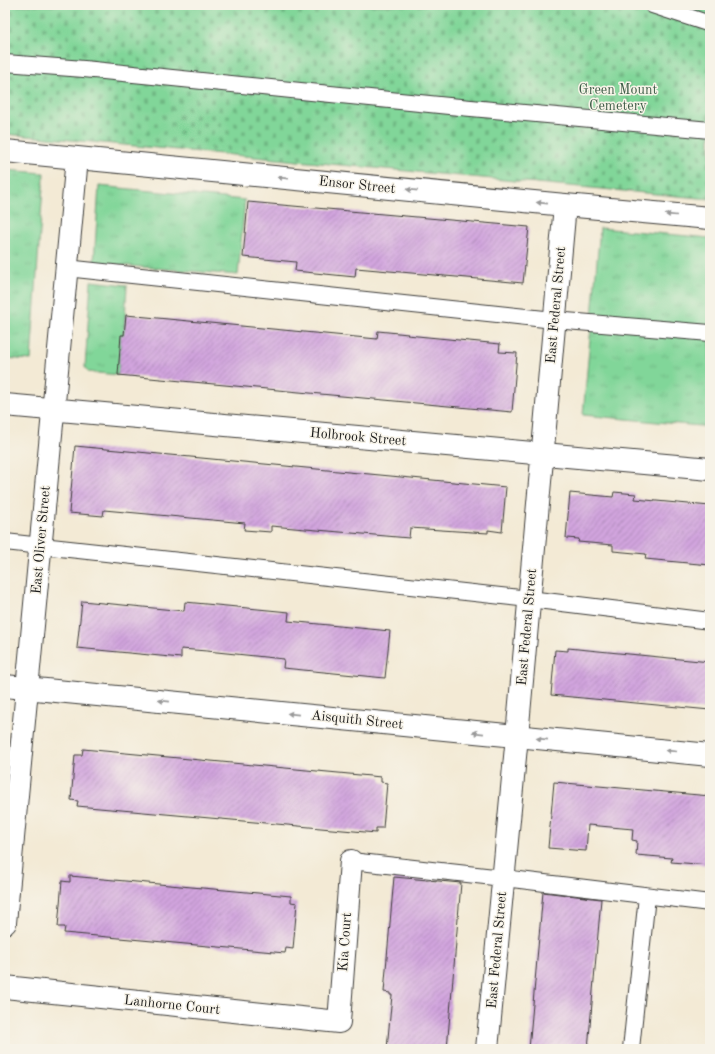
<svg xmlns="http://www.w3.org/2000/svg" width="715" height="1054" viewBox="0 0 715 1054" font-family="'Old Standard TT',serif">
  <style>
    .grass { fill: url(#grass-tufts); stroke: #4e795a }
    .cemetery { fill: url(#cemetery-stones); stroke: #4e795a }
    .building { fill: url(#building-hatch) }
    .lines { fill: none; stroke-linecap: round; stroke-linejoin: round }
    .service-casing { stroke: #3c3b38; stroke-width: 18 }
    .minor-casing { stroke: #3c3b38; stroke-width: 24 }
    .tertiary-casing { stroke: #3c3b38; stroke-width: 24 }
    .primary-casing { stroke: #3c3b38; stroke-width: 24 }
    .service { stroke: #fff; stroke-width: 16 }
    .minor { stroke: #fff; stroke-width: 22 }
    .tertiary { stroke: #fff; stroke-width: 22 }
    .primary { stroke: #fff; stroke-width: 22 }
    .oneway { fill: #999 }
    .labels { text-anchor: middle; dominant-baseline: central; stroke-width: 3; stroke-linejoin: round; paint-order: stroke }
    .park-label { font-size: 14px; fill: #3f5d48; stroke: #f7f3e8 }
    .street-label { font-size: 14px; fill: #1c1c1c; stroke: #f7f3e8 }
  </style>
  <defs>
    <pattern id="grass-tufts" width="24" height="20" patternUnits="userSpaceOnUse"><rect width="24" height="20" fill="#81d699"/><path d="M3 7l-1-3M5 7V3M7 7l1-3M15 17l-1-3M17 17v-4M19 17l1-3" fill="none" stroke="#6fb783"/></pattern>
    <pattern id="cemetery-stones" width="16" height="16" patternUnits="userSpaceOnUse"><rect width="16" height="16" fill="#81d699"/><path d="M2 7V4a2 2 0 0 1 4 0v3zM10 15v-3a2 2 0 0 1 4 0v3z" fill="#6fb783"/></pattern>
    <pattern id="building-hatch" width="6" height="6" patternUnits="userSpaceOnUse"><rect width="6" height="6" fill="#d1a4de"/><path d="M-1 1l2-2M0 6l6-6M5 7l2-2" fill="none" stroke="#a985b3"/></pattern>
  </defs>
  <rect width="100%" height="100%" fill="#f7f3e8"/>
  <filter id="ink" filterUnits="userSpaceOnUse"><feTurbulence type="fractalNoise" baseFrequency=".025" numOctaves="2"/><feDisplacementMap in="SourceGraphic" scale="8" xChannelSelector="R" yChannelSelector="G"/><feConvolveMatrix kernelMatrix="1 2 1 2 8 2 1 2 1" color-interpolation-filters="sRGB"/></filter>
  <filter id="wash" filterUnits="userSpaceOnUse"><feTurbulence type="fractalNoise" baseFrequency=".012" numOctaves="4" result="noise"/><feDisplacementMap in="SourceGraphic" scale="16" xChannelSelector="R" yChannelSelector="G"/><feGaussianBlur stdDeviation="0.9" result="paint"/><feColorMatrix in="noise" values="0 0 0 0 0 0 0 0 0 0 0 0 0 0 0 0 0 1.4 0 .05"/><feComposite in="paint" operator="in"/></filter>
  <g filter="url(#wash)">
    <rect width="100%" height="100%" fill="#f3ead5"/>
    <!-- grass -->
    <path class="grass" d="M5,170L44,173L31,360L5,358Z
      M99,186L245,200L238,275L94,263Z
      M600,228L710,238V427L583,415Z
      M91,281L127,285L124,335H121L118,375L88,372L85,367Z"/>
    <!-- cemetery -->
    <path class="cemetery" d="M5,5H710V199L5,134Z"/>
    <g id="blocks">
      <!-- building -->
      <path class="building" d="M248,202L529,227L523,283L356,268L355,277L295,271L296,262L243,257Z
        M126,315L377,339L378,331L408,334L407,335L500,344L499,352L517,353L512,412L118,375L121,335H124Z
        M75,446L506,487L502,532L488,530V533L410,528L409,538L271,526V532L244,530L245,523L104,510L103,516L69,513Z
        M614,492L636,494L635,499L710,506V565L645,559L646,554L613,551V545L578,542L579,539L566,538L570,493L613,497Z
        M82,601L184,611L185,602L289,612L288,621L390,631L385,678L283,668L284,659L207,651L181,649V658L77,648Z
        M568,648L710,662V710L551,695L555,650L568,651Z
        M83,749L381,777V782L387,783L383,828H376V833L77,806L78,801L71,800L75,755H82Z
        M554,782L710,796V865L671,862L672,858L636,855L637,841L632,840L633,829L588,825L586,851L548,848Z
        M70,876L291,896V902L297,903L293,949L286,948L285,953L64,933L65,927H58L62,881L70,882Z
        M394,877L461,883L447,1049H387L392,995H390V993L384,992Z
        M543,892L601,899L588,1049H529Z"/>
    </g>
  </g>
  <g filter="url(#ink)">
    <use href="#blocks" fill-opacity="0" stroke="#3c3b38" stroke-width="1"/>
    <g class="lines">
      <defs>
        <path id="service" d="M652,5L710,24
          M5,63L84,69L449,106L710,130
          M66,268L554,320L710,333
          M5,542L529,599L710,621
          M351,861L503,878L710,903
          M631,1049L647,896"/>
        <path id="minor" d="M5,151L565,205L710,218
          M5,405L710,469
          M517,736L565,205
          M5,923L77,158
          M5,987L339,1022L351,861"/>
        <path id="tertiary" d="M487,1049L517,736"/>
        <path id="primary" d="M5,686L710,755"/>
      </defs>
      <!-- service casing -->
      <use href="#service" class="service-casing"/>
      <!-- minor casing -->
      <use href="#minor" class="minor-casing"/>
      <!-- tertiary casing -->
      <use href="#tertiary" class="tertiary-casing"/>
      <!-- primary casing -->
      <use href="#primary" class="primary-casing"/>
      <!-- service -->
      <use href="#service" class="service"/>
      <!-- minor -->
      <use href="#minor" class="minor"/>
      <!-- tertiary -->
      <use href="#tertiary" class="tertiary"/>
      <!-- primary -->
      <use href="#primary" class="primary"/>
    </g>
    <!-- one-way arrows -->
    <defs><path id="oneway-solid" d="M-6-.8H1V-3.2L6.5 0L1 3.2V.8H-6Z"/></defs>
    <g class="oneway">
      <use href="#oneway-solid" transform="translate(283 178) rotate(-174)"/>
      <use href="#oneway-solid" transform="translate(412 190) rotate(-174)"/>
      <use href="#oneway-solid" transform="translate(542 203) rotate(-174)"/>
      <use href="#oneway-solid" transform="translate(671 215) rotate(-175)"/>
      <use href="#oneway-solid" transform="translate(164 701) rotate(-174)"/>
      <use href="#oneway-solid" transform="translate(293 714) rotate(-174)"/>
      <use href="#oneway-solid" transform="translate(478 733) rotate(-174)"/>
      <use href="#oneway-solid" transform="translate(542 739) rotate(-174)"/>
      <use href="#oneway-solid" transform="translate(671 751) rotate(-175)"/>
    </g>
  </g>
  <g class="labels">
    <!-- park labels -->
    <g class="park-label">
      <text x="618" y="90">Green Mount<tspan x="618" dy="16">Cemetery</tspan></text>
    </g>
    <!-- street labels -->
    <g class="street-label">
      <text transform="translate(357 185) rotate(6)">Ensor Street</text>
      <text transform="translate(556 305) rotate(-85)">East Federal Street</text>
      <text transform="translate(358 437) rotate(5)">Holbrook Street</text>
      <text transform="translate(41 540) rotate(-85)">East Oliver Street</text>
      <text transform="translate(527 627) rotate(-85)">East Federal Street</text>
      <text transform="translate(357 720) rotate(6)">Aisquith Street</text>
      <text transform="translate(345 942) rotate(-86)">Kia Court</text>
      <text transform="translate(497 950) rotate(-85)">East Federal Street</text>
      <text transform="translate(172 1005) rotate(6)">Lanhorne Court</text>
    </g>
  </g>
  <!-- margin -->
  <rect width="715" height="1054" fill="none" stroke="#f7f3e8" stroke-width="20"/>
</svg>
